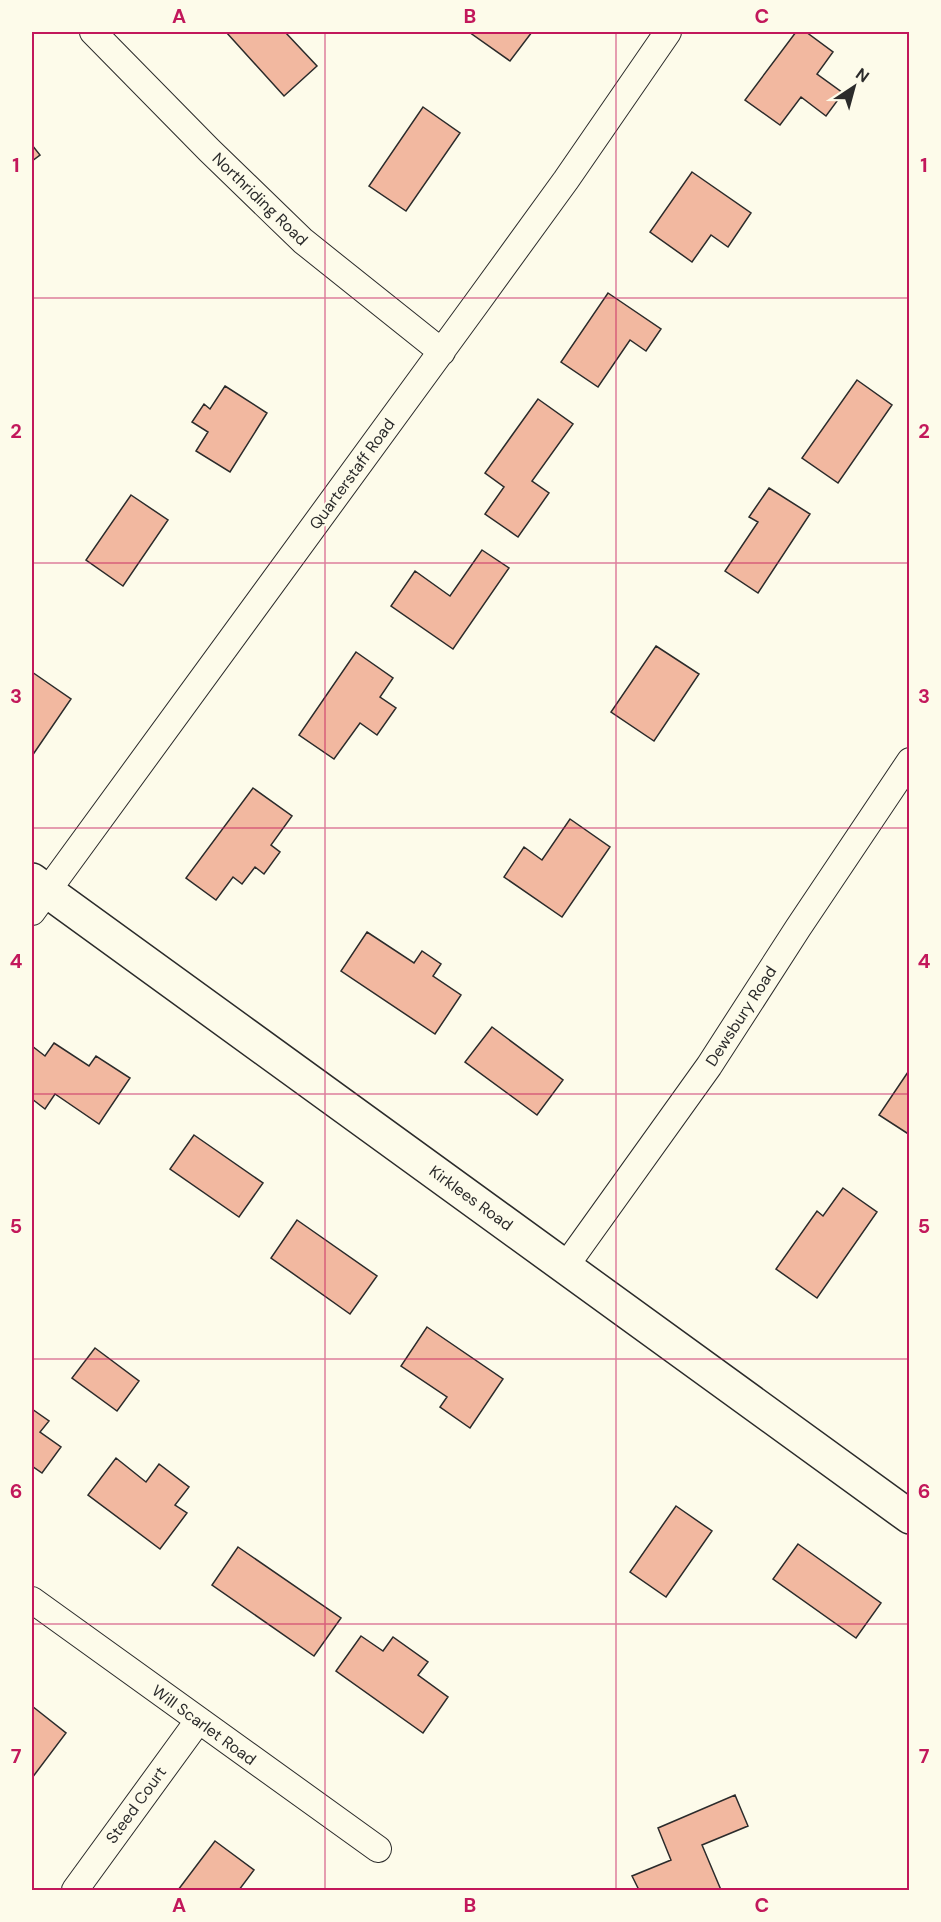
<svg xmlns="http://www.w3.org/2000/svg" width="941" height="1922" viewBox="0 0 941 1922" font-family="'DM Sans',sans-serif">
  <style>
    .building { fill: #f2b8a0; stroke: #2b2b2b; stroke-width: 1.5 }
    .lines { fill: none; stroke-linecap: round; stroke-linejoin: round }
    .street-casing { stroke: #2b2b2b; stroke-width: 28 }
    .secondary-casing { stroke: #2b2b2b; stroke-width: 36 }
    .street { stroke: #fdfbea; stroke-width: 26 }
    .secondary { stroke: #fdfbea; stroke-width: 33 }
    .grid { fill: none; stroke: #c2185b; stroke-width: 1.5; stroke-opacity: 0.55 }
    .labels { text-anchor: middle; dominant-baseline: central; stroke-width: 4.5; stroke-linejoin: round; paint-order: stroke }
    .street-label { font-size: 16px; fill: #2b2b2b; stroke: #fdfbea }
    .neatline { fill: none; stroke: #c2185b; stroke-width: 2 }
    .grid-label { font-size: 20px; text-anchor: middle; font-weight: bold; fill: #c2185b }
  </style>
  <rect width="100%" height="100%" fill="#fdfbea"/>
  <!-- building -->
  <path class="building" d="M226,32H285L317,66L284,96Z
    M469,32H532L510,61Z
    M796,32H806L833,52L817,74L843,93L826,116L801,97L780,125L745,100Z
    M423,107L460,133L406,211L369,186Z
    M32,145L40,155L32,161Z
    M692,172L751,213L728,247L711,235L692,262L650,232Z
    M608,293L661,329L646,351L630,340L598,387L561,362Z
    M857,380L892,405L838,483L802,458Z
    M225,386L267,413L230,472L196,451L208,432L192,422L204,404L210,409Z
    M538,399L573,424L532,481L549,493L518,537L485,514L504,487L485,473Z
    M769,488L810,514L758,593L725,571L758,522L749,517Z
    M131,495L168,520L123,586L86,560Z
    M482,550L509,568L453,649L391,606L415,571L450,596Z
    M656,646L699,674L654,741L611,712Z
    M356,652L393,678L380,697L396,708L377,735L360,723L334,759L299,735Z
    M32,672L71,699L32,756Z
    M253,788L292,816L271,845L280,852L264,874L255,867L242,884L233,877L216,900L186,878Z
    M570,819L610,847L562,917L504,877L524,847L542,860Z
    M367,932L414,963L422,951L441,964L433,976L461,995L435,1034L341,971Z
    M492,1027L563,1080L537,1115L465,1062Z
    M54,1043L89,1066L96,1056L130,1078L99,1124L55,1094L45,1109L32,1099V1046L45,1056Z
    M910,1069V1135L879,1115Z
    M194,1135L263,1183L239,1217L170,1169Z
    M843,1188L877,1212L817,1298L776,1269L817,1211L823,1216Z
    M297,1220L377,1276L350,1314L271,1258Z
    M427,1327L503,1379L470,1428L440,1407L447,1397L401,1366Z
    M95,1348L139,1381L117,1411L72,1378Z
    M32,1409L49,1421L40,1432L61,1447L42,1473L32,1466Z
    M116,1458L146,1482L159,1464L189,1487L175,1505L187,1513L160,1549L88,1495Z
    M676,1506L712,1531L666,1597L630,1572Z
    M798,1544L881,1603L856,1638L773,1579Z
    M238,1547L341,1618L314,1656L212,1585Z
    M361,1636L383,1651L393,1637L428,1662L418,1675L448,1697L423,1733L336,1671Z
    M32,1706L66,1733L32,1778Z
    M735,1795L748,1826L702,1845L721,1890H639L632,1876L671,1860L658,1828Z
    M215,1841L254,1870L239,1890H178Z"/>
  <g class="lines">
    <defs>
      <path id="street" d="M93,32L209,150L303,241L442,352
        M32,912L476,304L566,180L668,32
        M565,1267L709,1066L798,928L910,761
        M32,1600L378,1849
        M75,1890L198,1721"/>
      <path id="secondary" d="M32,880L910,1517"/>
    </defs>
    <!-- street casing -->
    <use href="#street" class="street-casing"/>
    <!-- secondary casing -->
    <use href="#secondary" class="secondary-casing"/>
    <!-- street -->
    <use href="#street" class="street"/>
    <!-- secondary -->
    <use href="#secondary" class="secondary"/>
  </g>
  <!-- grid -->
  <path class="grid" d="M325,32V1890M616,32V1890M32,298H910M32,563H910M32,828H910M32,1094H910M32,1359H910M32,1624H910"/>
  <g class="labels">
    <!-- street labels -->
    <g class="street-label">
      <text transform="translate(260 199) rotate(44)">Northriding Road</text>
      <text transform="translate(352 474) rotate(-54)">Quarterstaff Road</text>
      <text transform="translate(741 1016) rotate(-57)">Dewsbury Road</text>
      <text transform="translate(471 1198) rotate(36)">Kirklees Road</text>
      <text transform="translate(204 1725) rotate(36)">Will Scarlet Road</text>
      <text transform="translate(136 1805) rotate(-54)">Steed Court</text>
    </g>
  </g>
  <!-- border -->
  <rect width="941" height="1922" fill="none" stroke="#fdfbea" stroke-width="66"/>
  <!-- north arrow -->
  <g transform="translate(854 87) rotate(36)" stroke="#fdfbea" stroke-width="4.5" paint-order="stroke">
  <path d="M0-4.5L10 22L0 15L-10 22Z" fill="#2b2b2b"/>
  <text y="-9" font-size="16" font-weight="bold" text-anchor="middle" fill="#2b2b2b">N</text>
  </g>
  <rect x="33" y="33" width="875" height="1856" class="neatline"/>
  <g class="grid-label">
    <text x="179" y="23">A</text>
    <text x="470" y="23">B</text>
    <text x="762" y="23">C</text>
    <text x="16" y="172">1</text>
    <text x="924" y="172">1</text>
    <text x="16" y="438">2</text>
    <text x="924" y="438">2</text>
    <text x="16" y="703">3</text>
    <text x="924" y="703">3</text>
    <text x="16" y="968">4</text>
    <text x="924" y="968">4</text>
    <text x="16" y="1233">5</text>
    <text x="924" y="1233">5</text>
    <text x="16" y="1498">6</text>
    <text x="924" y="1498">6</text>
    <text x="16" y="1763">7</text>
    <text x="924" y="1763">7</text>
    <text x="179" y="1912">A</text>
    <text x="470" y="1912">B</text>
    <text x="762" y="1912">C</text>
  </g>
</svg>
